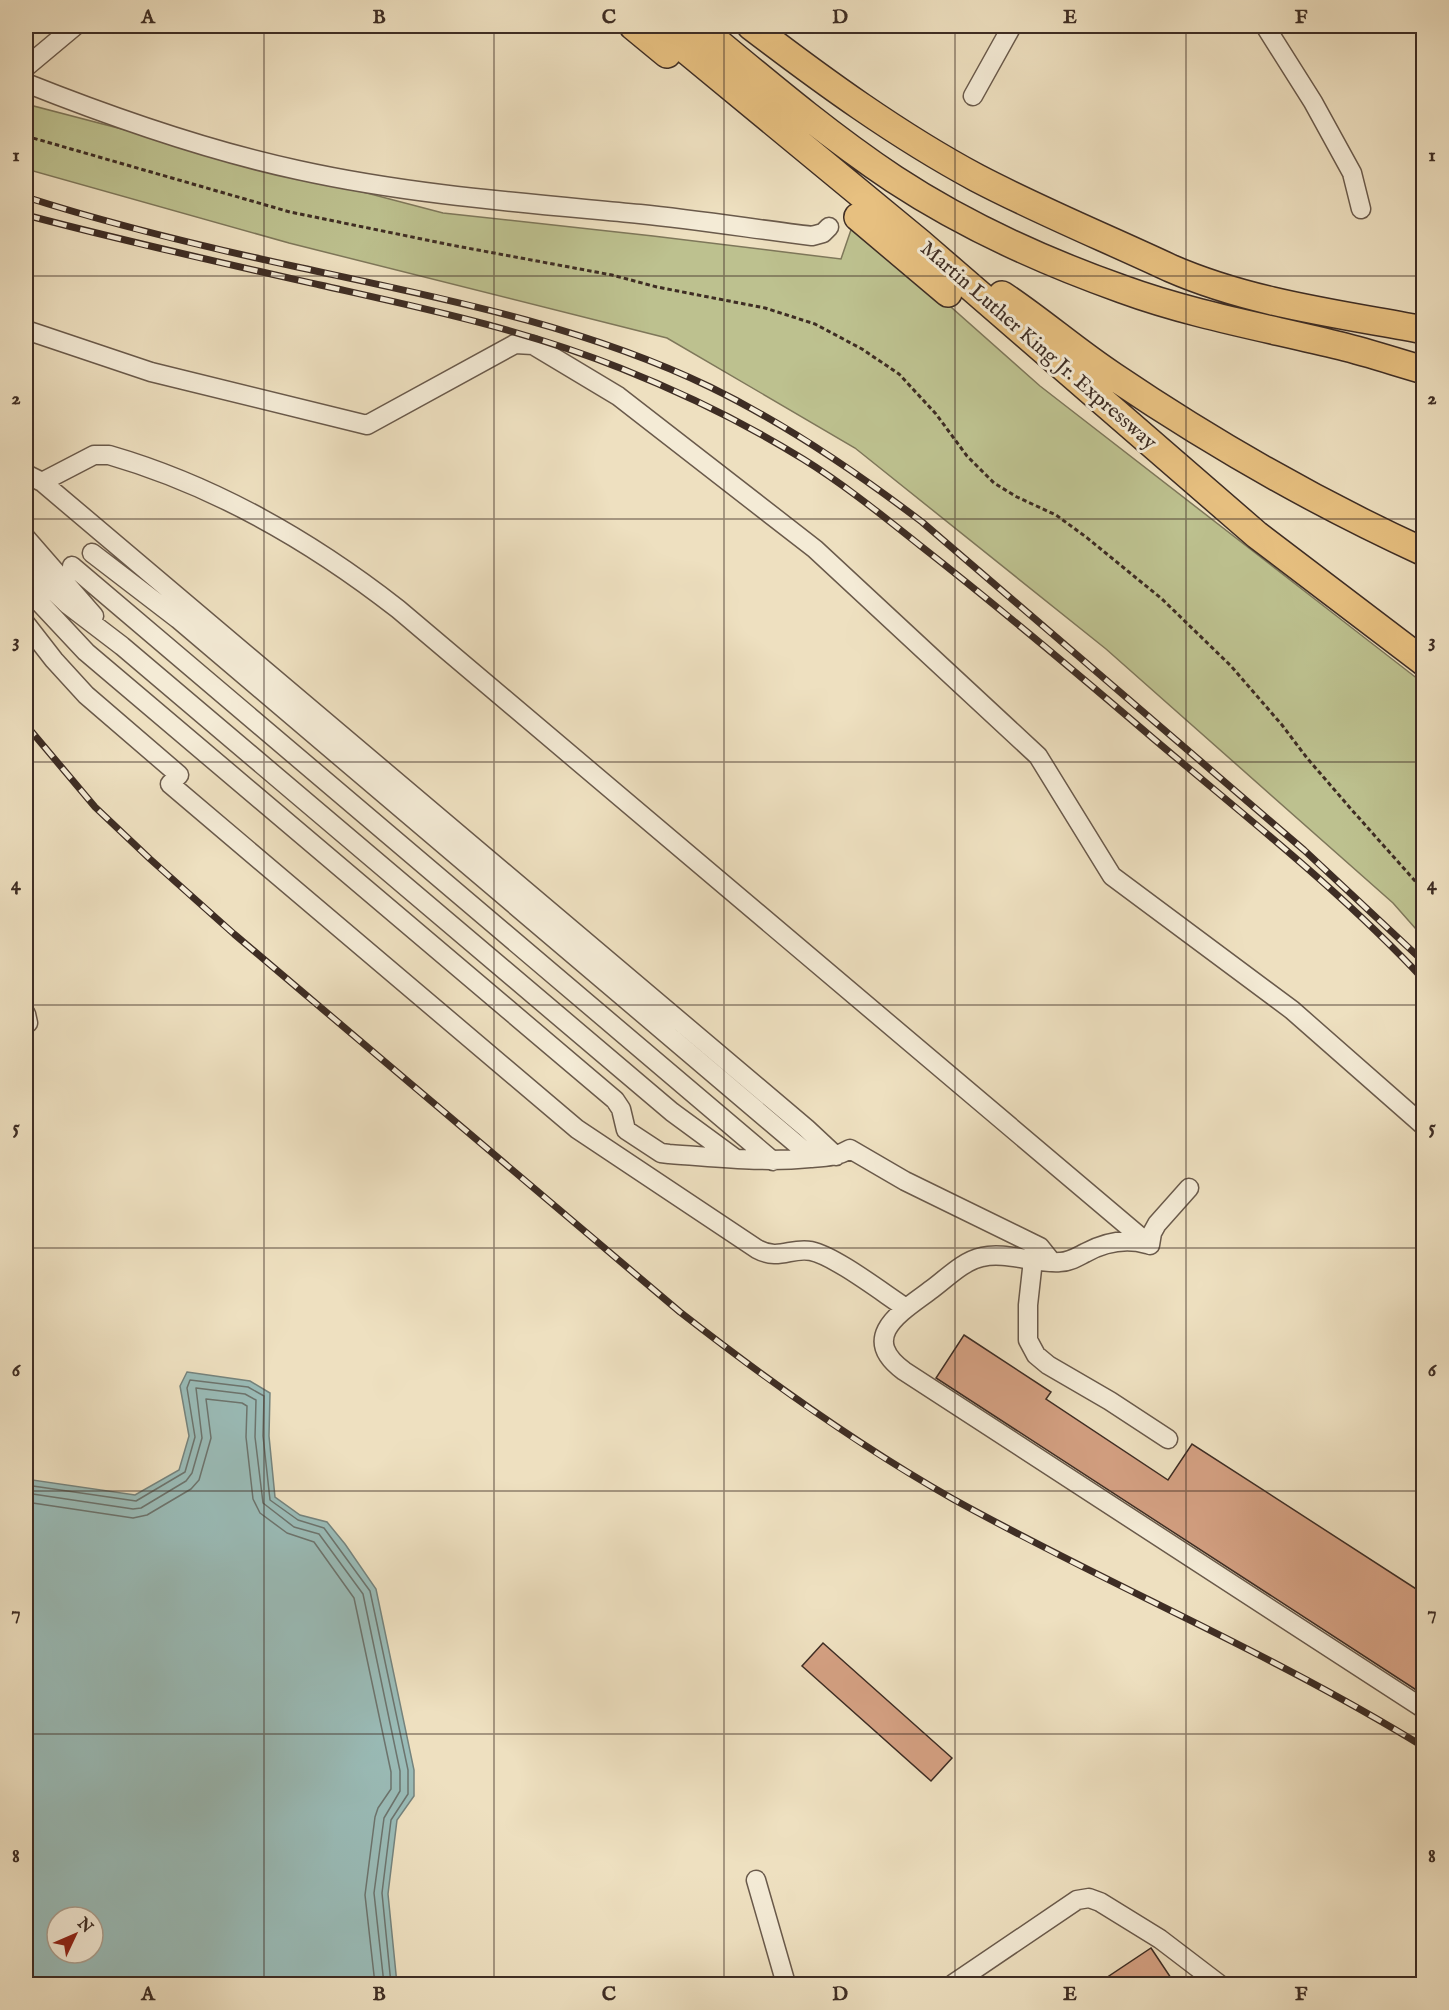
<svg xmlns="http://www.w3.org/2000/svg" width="1449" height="2010" viewBox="0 0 1449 2010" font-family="'IM FELL English',serif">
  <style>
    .green { fill: #bdc18f; stroke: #7e775a; stroke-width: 1.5 }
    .water { fill: #9abcb8; stroke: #75837d; stroke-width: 1.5; fill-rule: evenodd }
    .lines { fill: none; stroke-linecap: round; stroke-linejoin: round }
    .shore { stroke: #6c746e; stroke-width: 1.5 }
    .building { fill: #d4a082; stroke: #3e2d24; stroke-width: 1.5 }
    .minor-casing { stroke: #6a5a4b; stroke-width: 21 }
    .highway-casing { stroke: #3e2d24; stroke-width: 30 }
    .path { stroke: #3e2d24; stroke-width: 3; stroke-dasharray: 4.5 3; stroke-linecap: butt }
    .minor { stroke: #f4ebd6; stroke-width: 18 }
    .highway { stroke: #e7c080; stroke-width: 27 }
    .rail-casing { stroke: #3e2d24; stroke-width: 7 }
    .rail { stroke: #f4ebd6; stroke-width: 4.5; stroke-dasharray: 14; stroke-linecap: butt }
    .grid { fill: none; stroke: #3e2d24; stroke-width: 1.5; stroke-opacity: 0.55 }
    .labels { text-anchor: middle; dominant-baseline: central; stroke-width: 6; stroke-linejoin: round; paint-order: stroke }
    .street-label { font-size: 21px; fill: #3e2d24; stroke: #f4ebd6 }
    .neatline { fill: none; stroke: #3e2d24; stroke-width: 2 }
    .grid-label { font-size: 20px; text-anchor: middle; font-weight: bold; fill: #3e2d24 }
  </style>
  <rect width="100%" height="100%" fill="#eee0c0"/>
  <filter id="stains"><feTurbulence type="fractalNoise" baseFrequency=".00333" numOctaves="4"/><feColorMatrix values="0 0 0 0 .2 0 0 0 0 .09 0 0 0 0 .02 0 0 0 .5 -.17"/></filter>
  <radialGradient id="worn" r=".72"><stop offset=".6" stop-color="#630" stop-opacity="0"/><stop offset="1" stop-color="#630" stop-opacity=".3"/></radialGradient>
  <!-- green -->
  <path class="green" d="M26,95L30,105L443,213L653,236L841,259L854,221L1040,386L1423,683V937L1393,903L1106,649L855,448L667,338L289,243L26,169Z"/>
  <!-- water -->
  <path class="water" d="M187,1372L250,1381L270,1393L269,1436L275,1497L300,1515L327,1522L345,1544L376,1589L414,1770V1796L397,1820L388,1894L397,1984H26V1479L135,1495L179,1470L189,1436L180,1386ZM57,1917H93V1953H57Z"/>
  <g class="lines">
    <!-- shore -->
    <path class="shore" d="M26,1485L136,1501L185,1472L195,1437L187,1388L190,1380L248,1387L264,1396L263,1436L270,1500L298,1520L324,1528L370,1591L408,1770V1794L391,1820L382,1893L391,1984
      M26,1493L133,1509L141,1508L186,1481L192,1473L202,1438L196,1388L245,1394L256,1400L255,1437L263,1503L294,1527L319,1534L363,1594L400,1771V1791L384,1818L374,1893L384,1984
      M26,1502L133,1518L147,1515L191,1489L199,1480L211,1438L206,1399L242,1403L247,1406L246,1437L253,1499L260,1513L287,1533L314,1542L354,1598L391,1772V1789L378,1808L375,1817L365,1895L375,1984"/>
  </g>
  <!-- building -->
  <path class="building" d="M964,1335L1051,1392L1046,1399L1168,1480L1192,1444L1424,1594V1695L936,1378Z
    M823,1643L952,1758L931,1781L802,1666Z
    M1151,1948L1175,1984H1097Z"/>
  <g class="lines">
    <defs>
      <path id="minor" d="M1265,26L1313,102L1352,173L1361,209
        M26,67L75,26
        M26,83C114,118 205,150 298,170C411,195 526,203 640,214C698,220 755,229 812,236L823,233L829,227
        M973,96L1012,26
        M26,330L151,372L367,425L515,344L533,345L618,396L815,549L1038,756L1112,876L1292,1010L1424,1126
        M26,474L42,482L806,1128L836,1156
        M42,482L94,455H109C216,486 311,541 398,609L1150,1245
        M26,538L94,616
        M92,553L178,619L813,1158
        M26,560L46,584L67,604L122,646L672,1112L736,1159
        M72,566L773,1161
        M26,588L86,652L615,1100L621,1109L626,1130L661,1153L669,1154C716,1157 762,1163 810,1158C825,1157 837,1157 850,1149L905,1181L1040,1247L1052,1262
        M26,624L54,660L86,695L179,775L170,784L577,1129L757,1249C779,1261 791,1247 811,1251C835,1256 883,1293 906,1308
        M26,1014L28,1023L26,1024
        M1147,1244C1125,1238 1105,1242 1085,1253C1077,1257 1069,1262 1060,1262C1035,1264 1005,1251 982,1257C963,1261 947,1278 932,1289C903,1311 857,1336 904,1371L1424,1709
        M1150,1245L1152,1233L1157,1224L1189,1188
        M1033,1260L1028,1305V1340L1036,1355L1048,1365L1110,1401L1168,1439
        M756,1880L786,1984
        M953,1984L1077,1900L1089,1898L1100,1902L1160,1939L1219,1984"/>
      <path id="highway" d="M633,26L667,54
        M657,26L920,243L1257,535L1424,662
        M698,26C762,79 825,133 894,179C964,225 1043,261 1122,289C1193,315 1268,328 1341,346C1369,353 1396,362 1424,370
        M751,26C823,81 897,135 977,178C1040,211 1106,238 1170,268C1250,303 1339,314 1424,330
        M858,217L948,293
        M1002,295C1040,320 1075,351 1113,376C1212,443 1315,502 1424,552"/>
    </defs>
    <!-- minor casing -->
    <use href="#minor" class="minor-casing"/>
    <!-- highway casing -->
    <use href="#highway" class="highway-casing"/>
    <!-- path -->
    <path class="path" d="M26,136L290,212L451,245L612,275L657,287L765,308L815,324L862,349L899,374L936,414L967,456L994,483L1017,497L1056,515L1086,537L1162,599L1231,666L1282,725L1307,758L1351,809L1424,891"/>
    <!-- minor -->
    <use href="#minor" class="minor"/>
    <!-- highway -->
    <use href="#highway" class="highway"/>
    <defs>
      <path id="rail" d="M26,197C116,226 209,248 302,268C441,298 581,325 710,387C786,424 855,471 922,522L1304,850L1424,962
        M26,215C123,241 222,263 320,285C422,308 523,329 620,368C683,393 745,423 803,459C845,485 883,516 922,547C1001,609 1078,674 1155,740C1246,817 1342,892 1424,980
        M26,725L95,807L150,859L234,934L680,1312C767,1380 856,1444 953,1499C1108,1585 1272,1653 1424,1747"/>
    </defs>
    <!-- rail casing -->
    <use href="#rail" class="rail-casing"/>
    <!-- rail -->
    <use href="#rail" class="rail"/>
  </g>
  <!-- grid -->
  <path class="grid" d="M264,26V1984M494,26V1984M724,26V1984M955,26V1984M1186,26V1984M26,276H1424M26,519H1424M26,762H1424M26,1005H1424M26,1248H1424M26,1491H1424M26,1734H1424"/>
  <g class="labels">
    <!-- street labels -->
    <g class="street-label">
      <text transform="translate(1038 346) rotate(41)">Martin Luther King Jr. Expressway</text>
    </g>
  </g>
  <!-- margin -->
  <rect width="1449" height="2010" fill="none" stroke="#eee0c0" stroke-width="66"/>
  <!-- north arrow -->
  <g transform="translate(75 1935) rotate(46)"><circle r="28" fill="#f4ebd6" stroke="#ab9f8f" stroke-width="1.5"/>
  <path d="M0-4.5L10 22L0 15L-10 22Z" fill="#8f2418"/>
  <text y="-9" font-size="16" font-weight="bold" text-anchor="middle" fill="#3e2d24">N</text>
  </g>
  <rect x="33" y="33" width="1383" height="1944" class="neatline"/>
  <g class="grid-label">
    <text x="148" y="23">A</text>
    <text x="379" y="23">B</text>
    <text x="609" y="23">C</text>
    <text x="840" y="23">D</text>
    <text x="1070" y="23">E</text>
    <text x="1301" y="23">F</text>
    <text x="16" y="161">1</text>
    <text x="1432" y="161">1</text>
    <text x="16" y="404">2</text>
    <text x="1432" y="404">2</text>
    <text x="16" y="647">3</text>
    <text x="1432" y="647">3</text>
    <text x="16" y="890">4</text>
    <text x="1432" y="890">4</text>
    <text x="16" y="1133">5</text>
    <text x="1432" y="1133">5</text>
    <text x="16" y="1376">6</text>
    <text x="1432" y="1376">6</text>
    <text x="16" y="1619">7</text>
    <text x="1432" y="1619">7</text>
    <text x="16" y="1862">8</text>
    <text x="1432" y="1862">8</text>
    <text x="148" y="2000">A</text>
    <text x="379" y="2000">B</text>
    <text x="609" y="2000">C</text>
    <text x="840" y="2000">D</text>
    <text x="1070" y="2000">E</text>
    <text x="1301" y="2000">F</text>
  </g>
  <rect width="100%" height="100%" filter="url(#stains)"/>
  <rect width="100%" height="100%" fill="url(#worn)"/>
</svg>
